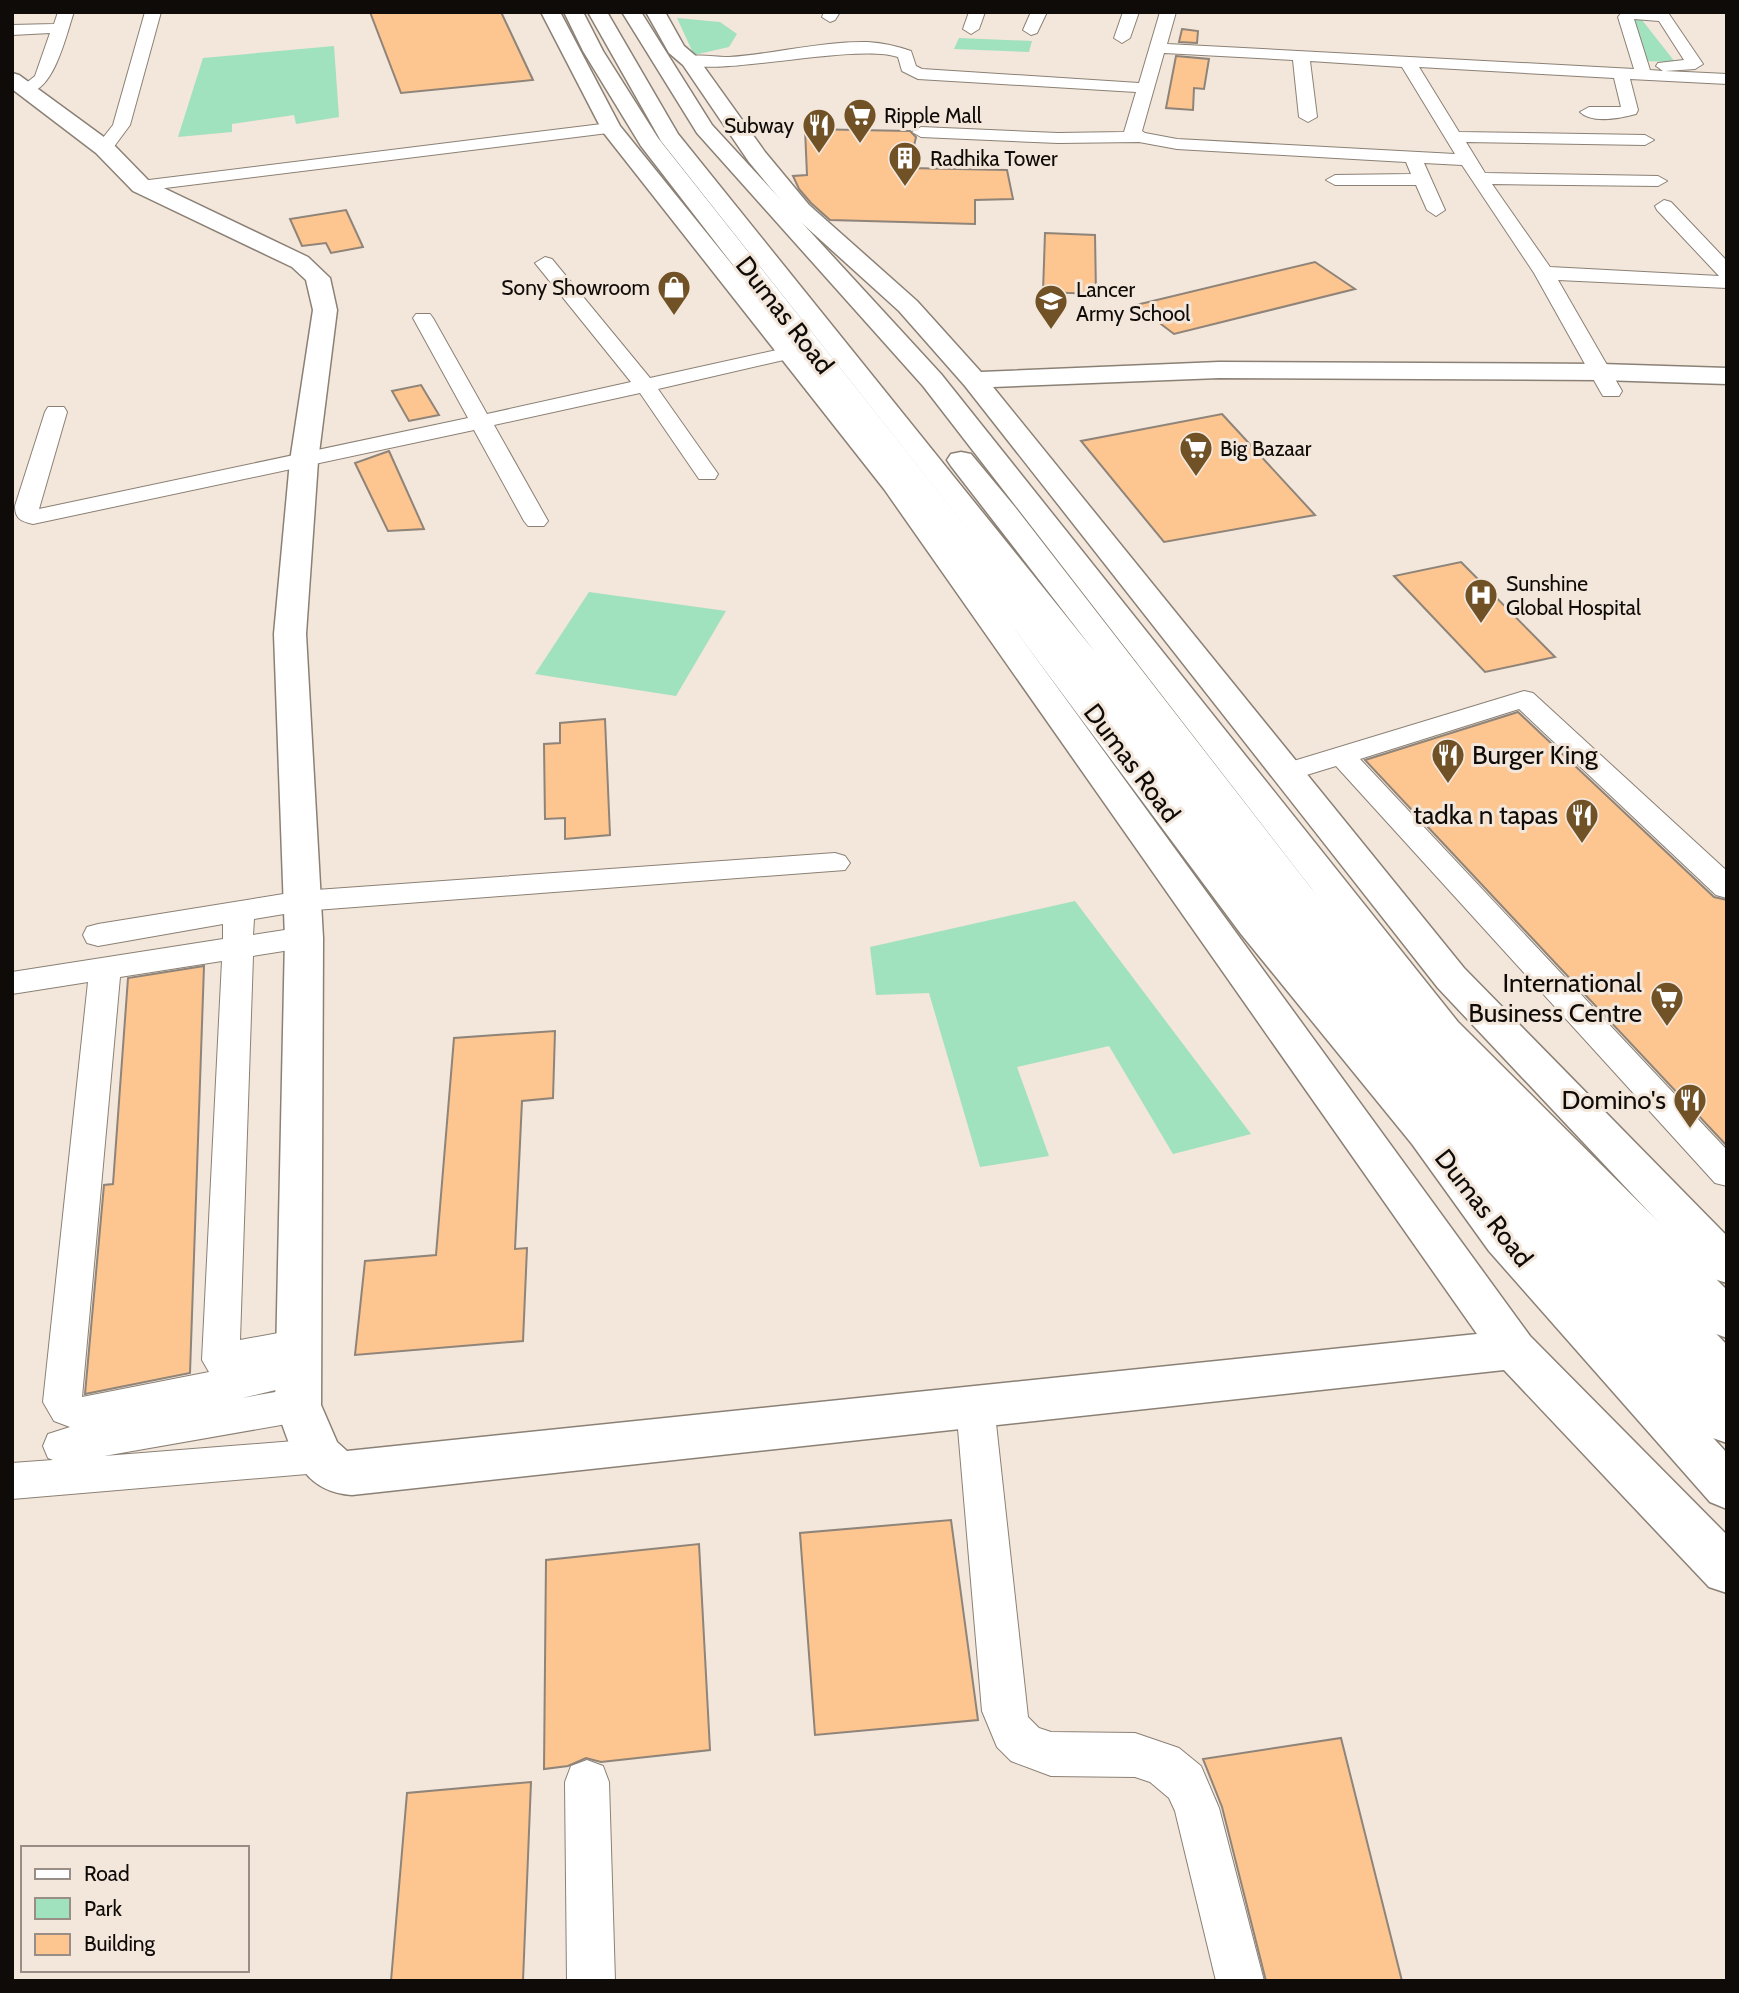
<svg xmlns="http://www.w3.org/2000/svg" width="1739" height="1993" viewBox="0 0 1739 1993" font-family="Cabin,sans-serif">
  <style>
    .green { fill: #a0e1be }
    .building { fill: #fdc58f; stroke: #8f8479; stroke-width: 2 }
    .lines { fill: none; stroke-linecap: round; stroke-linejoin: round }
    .street-casing { stroke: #8b8075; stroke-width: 2 }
    .secondary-casing { stroke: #8b8075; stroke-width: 3 }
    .primary-casing { stroke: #8b8075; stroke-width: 3 }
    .street { fill: #fff; fill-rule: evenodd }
    .secondary { fill: #fff; fill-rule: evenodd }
    .primary { fill: #fff; fill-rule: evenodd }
    .labels { text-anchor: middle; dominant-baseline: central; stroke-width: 6; stroke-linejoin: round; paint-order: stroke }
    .far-poi-label { font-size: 21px; fill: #0f0b08; stroke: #f3e6da; text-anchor: start }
    .street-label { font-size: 26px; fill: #0f0b08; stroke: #f3e6da }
    .poi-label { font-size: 26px; fill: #0f0b08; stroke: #f3e6da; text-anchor: end }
  </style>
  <rect width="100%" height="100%" fill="#f3e6da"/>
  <!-- green -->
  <path class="green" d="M677,18L720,22L737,34L729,47L694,55Z
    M1621,19L1642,20L1675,62L1645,61Z
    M959,38L1032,41L1029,52L954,49Z
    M334,46L339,117L296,124L294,115L232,124V132L178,137L203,58Z
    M589,592L726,611L676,696L535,674Z
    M1075,901L1251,1134L1173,1154L1109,1046L1017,1067L1049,1156L980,1167L929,993L876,995L870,947Z"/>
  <!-- building -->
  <path class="building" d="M370,12H501L533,80L401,93Z
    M1182,29L1198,31L1197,43L1179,42Z
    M1176,56L1209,59L1204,89L1194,88L1193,110L1166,108Z
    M805,129L910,131L916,137L909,168L1007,170L1013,199L975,200V224L830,220L811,203L799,189L793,176L807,175Z
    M346,210L363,247L331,253L326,243L302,246L290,219Z
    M1045,233L1095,235L1096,294L1043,292Z
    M1315,262L1355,289L1174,334L1136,305Z
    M421,385L439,415L409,421L392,391Z
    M1222,414L1315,515L1164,542L1081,441Z
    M389,451L424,529L388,531L355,463Z
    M1461,562L1555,657L1485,672L1394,576Z
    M1518,712L1714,897L1727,900V1146L1365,760Z
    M605,719L610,835L565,839V818L545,819L544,744L560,743V723Z
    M204,966L190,1373L85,1394L104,1185L113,1184L128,978Z
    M555,1031L553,1098L522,1101L515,1249L527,1248L523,1341L355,1355L365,1261L436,1255L454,1038Z
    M951,1520L978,1720L815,1735L800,1533Z
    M699,1544L710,1750L601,1762L586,1758L568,1766L544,1769L546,1560Z
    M1341,1738L1402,1981H1266L1222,1807L1203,1759Z
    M531,1782L523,1981H391L407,1793Z"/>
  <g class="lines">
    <defs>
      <path id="street" d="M58,12H74C66,34 53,99 22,92L20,88L35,76L50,33L12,35V25L54,24Z
        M145,12H161L130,125L110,152H98L95,148L113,125Z
        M824,12H840L835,20L830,22L822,17Z
        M969,12H985L979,29L971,34L963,29Z
        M1031,12H1047L1037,33L1031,35L1023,30Z
        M1123,12H1139L1130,38L1122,43L1114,38Z
        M1160,12H1176L1167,44L1634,69L1618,17L1622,12L1669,14L1703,64L1695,69L1665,71L1727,74V84L1630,79L1638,110L1636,114C1621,118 1592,124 1580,112L1589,107H1621L1614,78L1419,67L1459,132L1645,135L1654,140L1645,145L1466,142L1485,173L1658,176L1667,181L1658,186L1492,184L1550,267L1719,276L1657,210L1655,206L1664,200L1671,202L1727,261V288L1558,280L1622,391L1619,396H1603L1600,391L1534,273L1462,165L1424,163L1445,210L1436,216L1427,210L1416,185H1335L1326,180L1335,175L1411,174L1406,162L1177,149L1139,142L1058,143L921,137L912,132L921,127L1058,133L1124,132L1136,92L918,79L902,71L898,57C853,42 702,81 682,61C692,51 715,58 729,57C775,54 821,41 868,42C883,43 897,46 911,51L916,66L922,69L1139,83ZM1634,19L1659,21L1684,60L1658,63L1656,66L1663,71L1650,70ZM1164,53L1293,60L1299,117L1308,122L1317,117L1310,61L1402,67L1455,154L1177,139L1145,133L1142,131Z
        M610,123L616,124L619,128L616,132L141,191L132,186L141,181Z
        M545,257L552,259L650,378L790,347L797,349L800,353L797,357L658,389L718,474L715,479H699L640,393L494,425L548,521L544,526H528L524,521L474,430L33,524C21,521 15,519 15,506L45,412L48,407H64L67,412L39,509L468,418L413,318L416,314H430L433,318L487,414L631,382L535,263Z
        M1524,691L1533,693L1727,871V898L1716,895L1519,709L1360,759L1727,1150V1186L1715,1183L1336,766L1287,781L1277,778L1273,772L1277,766Z
        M835,853L845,856L850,863L845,870L302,911L254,919L253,935L304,927L315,930L319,938L315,946L253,956L240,1340L300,1329L313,1334L319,1345L310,1357L313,1359L319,1370L313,1381L242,1398L298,1388L312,1393L317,1405L312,1417L298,1422L104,1456L319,1439L333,1444L339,1456L333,1468L319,1473L12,1499V1463L53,1460L48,1458L43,1446L48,1434L70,1427L54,1421L43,1402L88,982L12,994V972L223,939V924L98,946L87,943L83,935L87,927L98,924L302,891ZM222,961L202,1360L209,1372L82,1397L120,977Z
        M975,1388L989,1393L994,1405L1028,1717L1039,1728L1051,1732L1135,1733L1179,1748L1201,1766L1219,1808L1264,1981H1216L1175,1811L1169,1798L1150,1782L1135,1777L1051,1776L1011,1761L997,1747L982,1711L956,1405L961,1393Z
        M587,1760L603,1766L609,1782L615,1981H567L565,1782L571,1766Z"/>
      <path id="secondary" d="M541,12H560L620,126L904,477L1530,1336L1727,1535V1593L1709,1587L1504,1370L352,1495C298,1491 292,1448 275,1405L285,938L274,634L290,461L313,310L306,280L292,267L133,191L96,153L12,89V73L19,75L112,143L149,181L308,257L330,278L337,310L318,461L306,634L323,938L321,1405L337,1442L347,1451L1477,1334L884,489L603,132Z
        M588,12H607L678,134L1095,652L951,466L947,460L951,454L961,452L971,454L1015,507L1311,888L1562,1173L1727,1345V1443L1710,1437L1492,1207L1327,1006L995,564L661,141Z
        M646,12H665L684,46L697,57L765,152L809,205L917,301L981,372L1219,362L1601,364L1727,368V384L1601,380L1219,378L993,387L1464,968L1727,1236V1283L1711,1278L1438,988L965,386L899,311L793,215L749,162L683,65L669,53Z"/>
      <path id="primary" d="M564,12H583L603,51L658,138L1037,616L1267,916L1442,1122L1519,1227L1727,1453V1509L1710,1502L1489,1251L1412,1144L1241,934L1015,630L641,146L583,51Z
        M622,12H641L712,125L941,374L1458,1022L1727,1290V1338L1711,1332L1430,1042L923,386L697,133Z"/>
    </defs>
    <!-- street casing -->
    <use href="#street" class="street-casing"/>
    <!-- secondary casing -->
    <use href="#secondary" class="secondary-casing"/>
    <!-- primary casing -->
    <use href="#primary" class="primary-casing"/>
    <!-- street -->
    <use href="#street" class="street"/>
    <!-- secondary -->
    <use href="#secondary" class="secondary"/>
    <!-- primary -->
    <use href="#primary" class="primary"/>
  </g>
  <!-- icons -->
  <defs>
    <symbol id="supermarket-pin" viewBox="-11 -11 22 30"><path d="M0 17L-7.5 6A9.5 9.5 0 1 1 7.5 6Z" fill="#705226" stroke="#f3e6da"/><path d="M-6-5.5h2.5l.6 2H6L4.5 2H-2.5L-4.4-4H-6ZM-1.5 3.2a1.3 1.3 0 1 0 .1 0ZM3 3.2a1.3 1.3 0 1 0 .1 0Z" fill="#fff"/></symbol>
    <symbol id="restaurant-pin" viewBox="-11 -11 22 30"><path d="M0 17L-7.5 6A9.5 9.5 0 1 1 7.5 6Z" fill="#705226" stroke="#f3e6da"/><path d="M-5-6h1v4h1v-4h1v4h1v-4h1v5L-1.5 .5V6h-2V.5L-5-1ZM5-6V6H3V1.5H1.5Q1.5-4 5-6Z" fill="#fff"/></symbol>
    <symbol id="building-pin" viewBox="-11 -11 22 30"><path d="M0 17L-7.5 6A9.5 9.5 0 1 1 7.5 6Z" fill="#705226" stroke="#f3e6da"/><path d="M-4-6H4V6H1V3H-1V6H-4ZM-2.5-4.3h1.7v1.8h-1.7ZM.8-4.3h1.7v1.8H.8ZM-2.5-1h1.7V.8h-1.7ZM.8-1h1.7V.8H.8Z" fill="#fff"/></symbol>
    <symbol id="shop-pin" viewBox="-11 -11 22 30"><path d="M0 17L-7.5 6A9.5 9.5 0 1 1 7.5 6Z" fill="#705226" stroke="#f3e6da"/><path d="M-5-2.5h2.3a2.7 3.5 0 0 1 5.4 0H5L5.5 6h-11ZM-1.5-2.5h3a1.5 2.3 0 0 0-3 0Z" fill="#fff"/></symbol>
    <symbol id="school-pin" viewBox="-11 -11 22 30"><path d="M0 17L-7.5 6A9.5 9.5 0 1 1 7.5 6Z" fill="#705226" stroke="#f3e6da"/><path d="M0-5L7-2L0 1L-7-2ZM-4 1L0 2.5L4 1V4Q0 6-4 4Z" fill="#fff"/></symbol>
    <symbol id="hospital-pin" viewBox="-11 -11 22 30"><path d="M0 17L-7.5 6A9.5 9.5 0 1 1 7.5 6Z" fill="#705226" stroke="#f3e6da"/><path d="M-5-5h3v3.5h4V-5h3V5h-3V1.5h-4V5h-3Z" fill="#fff"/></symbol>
  </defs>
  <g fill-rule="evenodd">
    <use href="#supermarket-pin" x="841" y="96" width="38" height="52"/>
    <use href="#restaurant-pin" x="800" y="106" width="38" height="52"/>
    <use href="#building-pin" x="886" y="139" width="38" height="52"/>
    <use href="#shop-pin" x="655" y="268" width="38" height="52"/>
    <use href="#school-pin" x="1032" y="282" width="38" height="52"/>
    <use href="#supermarket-pin" x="1177" y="429" width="38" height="52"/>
    <use href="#hospital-pin" x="1462" y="576" width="38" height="52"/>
    <use href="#restaurant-pin" x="1429" y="736" width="38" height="52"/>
    <use href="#restaurant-pin" x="1563" y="796" width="38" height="52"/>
    <use href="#supermarket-pin" x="1648" y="979" width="38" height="52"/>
    <use href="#restaurant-pin" x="1671" y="1081" width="38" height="52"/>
  </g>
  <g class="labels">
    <!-- far-poi labels -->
    <g class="far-poi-label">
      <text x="884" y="115">Ripple Mall</text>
      <text x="794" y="125" text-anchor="end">Subway</text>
      <text x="930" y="158">Radhika Tower</text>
      <text x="650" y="287" text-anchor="end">Sony Showroom</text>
      <text x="1076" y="289">Lancer<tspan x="1076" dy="24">Army School</tspan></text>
      <text x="1220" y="448">Big Bazaar</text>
      <text x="1506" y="583">Sunshine<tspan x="1506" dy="24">Global Hospital</tspan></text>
    </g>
    <!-- street labels -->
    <g class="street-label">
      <text transform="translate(785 315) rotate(52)">Dumas Road</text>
      <text transform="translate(1132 763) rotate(53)">Dumas Road</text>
      <text transform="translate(1484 1208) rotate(52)">Dumas Road</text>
    </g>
    <!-- poi labels -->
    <g class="poi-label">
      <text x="1472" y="755" text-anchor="start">Burger King</text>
      <text x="1558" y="815">tadka n tapas</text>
      <text x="1642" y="983">International<tspan x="1642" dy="30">Business Centre</tspan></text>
      <text x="1666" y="1100">Domino's</text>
    </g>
  </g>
  <!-- border -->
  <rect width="1739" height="1993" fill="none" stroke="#0f0b08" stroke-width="28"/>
  <!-- legend -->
  <rect x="21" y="1846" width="228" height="126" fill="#f3e6da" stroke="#988e86" stroke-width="2"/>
  <rect x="35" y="1869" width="35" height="10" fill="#ffffff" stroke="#988e86" stroke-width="2"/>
  <text x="84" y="1881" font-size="21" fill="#0f0b08">Road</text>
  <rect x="35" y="1898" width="35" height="21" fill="#a0e1be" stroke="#988e86" stroke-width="2"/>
  <text x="84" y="1916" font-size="21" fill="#0f0b08">Park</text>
  <rect x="35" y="1934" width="35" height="21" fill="#fdc58f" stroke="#988e86" stroke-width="2"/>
  <text x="84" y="1951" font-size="21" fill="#0f0b08">Building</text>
</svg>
